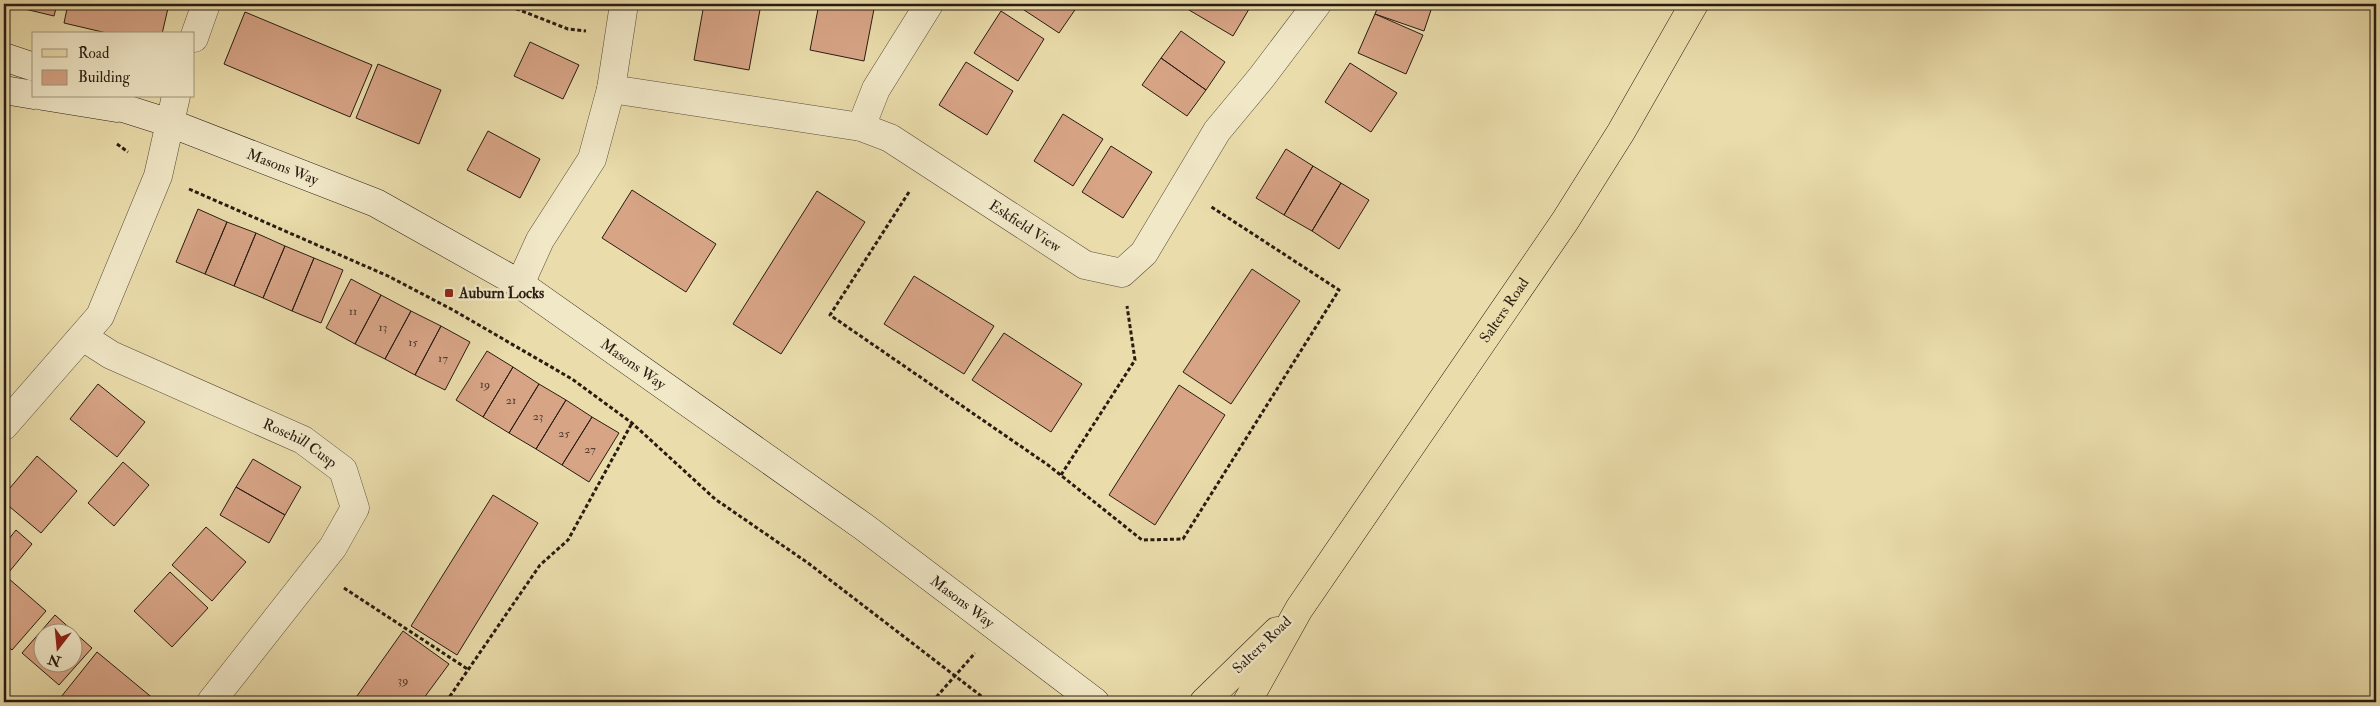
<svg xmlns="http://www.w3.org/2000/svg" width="2380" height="706" viewBox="0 0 2380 706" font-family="'IM FELL Double Pica',serif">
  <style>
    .building { fill: #d7a486; stroke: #281c11; fill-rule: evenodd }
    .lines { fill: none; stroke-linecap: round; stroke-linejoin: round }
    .street-casing { stroke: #584c38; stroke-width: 29 }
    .secondary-casing { stroke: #281c11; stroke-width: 29 }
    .primary-casing { stroke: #281c11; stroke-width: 29 }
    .path { stroke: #281c11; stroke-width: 3; stroke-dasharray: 4 2.5; stroke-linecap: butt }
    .street { stroke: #f1e8c8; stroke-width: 28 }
    .secondary { stroke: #f1e8c8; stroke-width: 28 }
    .primary { stroke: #eadcab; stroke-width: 28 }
    .poi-dot { fill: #8f2418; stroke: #f1e8c8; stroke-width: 2 }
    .labels { text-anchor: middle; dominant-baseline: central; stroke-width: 5; stroke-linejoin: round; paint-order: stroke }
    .number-label { font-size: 12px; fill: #543e2e }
    .street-label { font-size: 15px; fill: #281c11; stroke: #f1e8c8 }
    .poi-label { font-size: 15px; font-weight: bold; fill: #281c11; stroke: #f1e8c8; text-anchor: start }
  </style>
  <rect width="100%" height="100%" fill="#eadcab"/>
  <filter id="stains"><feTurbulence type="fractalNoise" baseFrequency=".004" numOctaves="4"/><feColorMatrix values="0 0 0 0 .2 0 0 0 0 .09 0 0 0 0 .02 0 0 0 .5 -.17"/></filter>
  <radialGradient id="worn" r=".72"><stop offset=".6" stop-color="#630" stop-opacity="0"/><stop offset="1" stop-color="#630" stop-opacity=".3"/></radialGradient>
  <!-- building -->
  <path class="building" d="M4,4H57L54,16Z
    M68,4H169L162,34H111L64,23Z
    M704,4H761L749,70L694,60Z
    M819,4H850L874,9L864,61L810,50Z
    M1015,4H1079L1059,33Z
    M1186,4H1252L1233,36L1184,7Z
    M1379,4H1433L1424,31L1375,14Z
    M1001,11L1044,39L1018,81L974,53Z
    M245,12L372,65L350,117L224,64Z
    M1375,14L1423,35L1406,74L1358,53Z
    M1181,31L1225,62L1206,90L1161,58Z
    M530,42L579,65L563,99L514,76Z
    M1161,58L1206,90L1187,116L1142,85Z
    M966,62L1013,91L987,135L939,105Z
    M1350,63L1397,93L1371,132L1325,102Z
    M378,64L441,90L419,144L356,118Z
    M1063,114L1103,139L1073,186L1034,161Z
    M488,131L540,159L520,198L467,170Z
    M1111,146L1152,172L1123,218L1082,192Z
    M1286,149L1313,166L1284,215L1256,198Z
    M1313,166L1341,183L1312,231L1284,215Z
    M1341,183L1369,200L1339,249L1312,231Z
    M632,190L716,244L686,292L602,238Z
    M817,191L865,222L781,354L733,324Z
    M198,209L227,222L205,274L176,262Z
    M227,222L256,233L234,286L205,274Z
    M256,233L285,246L263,298L234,286Z
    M285,246L314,258L292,311L263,298Z
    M314,258L343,270L321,323L292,311Z
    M1252,269L1300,301L1231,404L1183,372Z
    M914,276L994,326L964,374L884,324Z
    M351,279L381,295L355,344L326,328Z
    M381,295L411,311L385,359L355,344Z
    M411,311L441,326L415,375L385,359Z
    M441,326L470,342L445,390L415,375Z
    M1004,333L1082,384L1051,432L972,380Z
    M487,351L513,367L483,417L456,400Z
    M513,367L539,384L509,433L483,417Z
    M98,384L145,422L117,457L70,419Z
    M539,384L566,400L536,449L509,433Z
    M1179,385L1225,415L1155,525L1109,495Z
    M566,400L592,417L562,465L536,449Z
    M592,417L619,433L589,482L562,465Z
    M37,456L77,491L41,533L4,502V495Z
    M253,459L301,487L285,515L236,487Z
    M123,462L149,485L114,526L88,503Z
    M236,487L285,515L269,543L220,515Z
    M493,495L538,523L457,655L411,626Z
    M206,527L246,562L212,601L172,565Z
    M16,530L32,544L9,572L4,568V545Z
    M170,572L208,608L172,647L134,611Z
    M8,578L46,611L12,650L4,644V582Z
    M55,615L92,648L59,685L22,653ZM42,634H72V664H42Z
    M403,631L449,664L421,702H366L357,696Z
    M97,652L155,700L152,702H67L61,697Z"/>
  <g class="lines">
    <defs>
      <g id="street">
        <path d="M194,38L206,4"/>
        <path id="s1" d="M611,89L861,127L890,138L1085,265L1122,273L1144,253L1217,131L1261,78L1317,4"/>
        <path d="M861,127L876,89L929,4"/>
        <path d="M520,284L540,240L592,159L611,89L624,4"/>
        <path id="s2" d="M83,337L111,355L303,440L343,470L355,508L333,547L211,702"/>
        <path d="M4,426L100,316L158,176L176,96"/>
      </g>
      <g id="secondary">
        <path d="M4,57L34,67"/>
        <path d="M4,90L34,95"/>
        <path d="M43,96L117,108"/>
        <path id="s3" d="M98,96L126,109L170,123L376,203L520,284L864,527L1095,702"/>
      </g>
      <g id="primary">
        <path d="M1204,702L1277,631"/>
        <path id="s4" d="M1247,702L1299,609L1565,221L1621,132L1694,4"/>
      </g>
    </defs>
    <!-- street casing -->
    <use href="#street" class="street-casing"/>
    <!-- secondary casing -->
    <use href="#secondary" class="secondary-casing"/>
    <!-- primary casing -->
    <use href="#primary" class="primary-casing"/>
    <!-- path -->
    <path class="path" d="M504,4L568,29L586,31
      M117,144L128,152
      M189,189L388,276L453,310L572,379L632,423L715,499L808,563L989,702
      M909,192L830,315L1048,465L1142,540L1183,539L1339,290L1210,206
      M1061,475L1135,360L1127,306
      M344,588L469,670
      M446,702L540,565L568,540L632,423
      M932,702L975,653"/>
    <!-- street -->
    <use href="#street" class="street"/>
    <!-- secondary -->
    <use href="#secondary" class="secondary"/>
    <!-- primary -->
    <use href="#primary" class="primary"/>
  </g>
  <!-- markers -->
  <rect class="poi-dot" x="444" y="288" width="10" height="10" rx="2.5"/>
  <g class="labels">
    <!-- number labels -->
    <g class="number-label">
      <text x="353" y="311">11</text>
      <text x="383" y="327">13</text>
      <text x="413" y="342">15</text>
      <text x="443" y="358">17</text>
      <text x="485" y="384">19</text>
      <text x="511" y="400">21</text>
      <text x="538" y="416">23</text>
      <text x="564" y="433">25</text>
      <text x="590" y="449">27</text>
      <text x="403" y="680">39</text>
    </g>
    <!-- street labels -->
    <g class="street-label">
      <text stroke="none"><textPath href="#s3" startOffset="198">Masons Way</textPath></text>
      <text stroke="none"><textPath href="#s1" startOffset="445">Eskfield View</textPath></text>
      <text stroke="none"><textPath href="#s4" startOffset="469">Salters Road</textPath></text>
      <text stroke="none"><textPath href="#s3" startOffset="602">Masons Way</textPath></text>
      <text stroke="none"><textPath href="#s2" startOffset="242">Rosehill Cusp</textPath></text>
      <text stroke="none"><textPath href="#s3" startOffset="1008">Masons Way</textPath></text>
      <text transform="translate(1262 645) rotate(-44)">Salters Road</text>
    </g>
    <!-- poi labels -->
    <g class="poi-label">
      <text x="459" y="293">Auburn Locks</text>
    </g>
  </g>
  <!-- margin -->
  <rect width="2380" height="706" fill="none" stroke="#eadcab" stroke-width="20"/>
  <rect x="5" y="5" width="2370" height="696" fill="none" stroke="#281c11" stroke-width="2.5"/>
  <rect x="10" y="10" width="2360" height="686" fill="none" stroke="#281c11"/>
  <!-- legend -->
  <rect x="32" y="32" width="162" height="65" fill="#f1e8c8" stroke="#a1967f"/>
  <rect x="42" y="49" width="25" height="8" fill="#eadcab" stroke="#a1967f"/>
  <text x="78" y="58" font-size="15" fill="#281c11">Road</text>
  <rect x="42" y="70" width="25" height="15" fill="#d7a486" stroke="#a1967f"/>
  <text x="78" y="82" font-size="15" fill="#281c11">Building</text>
  <!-- north arrow -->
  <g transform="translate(58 648) rotate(196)"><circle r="24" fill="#f1e8c8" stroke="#a1967f"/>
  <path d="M0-4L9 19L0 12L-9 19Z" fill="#8f2418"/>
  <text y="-8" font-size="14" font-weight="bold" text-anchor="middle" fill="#281c11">N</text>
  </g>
  <rect width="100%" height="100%" filter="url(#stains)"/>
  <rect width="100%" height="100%" fill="url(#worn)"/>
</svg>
